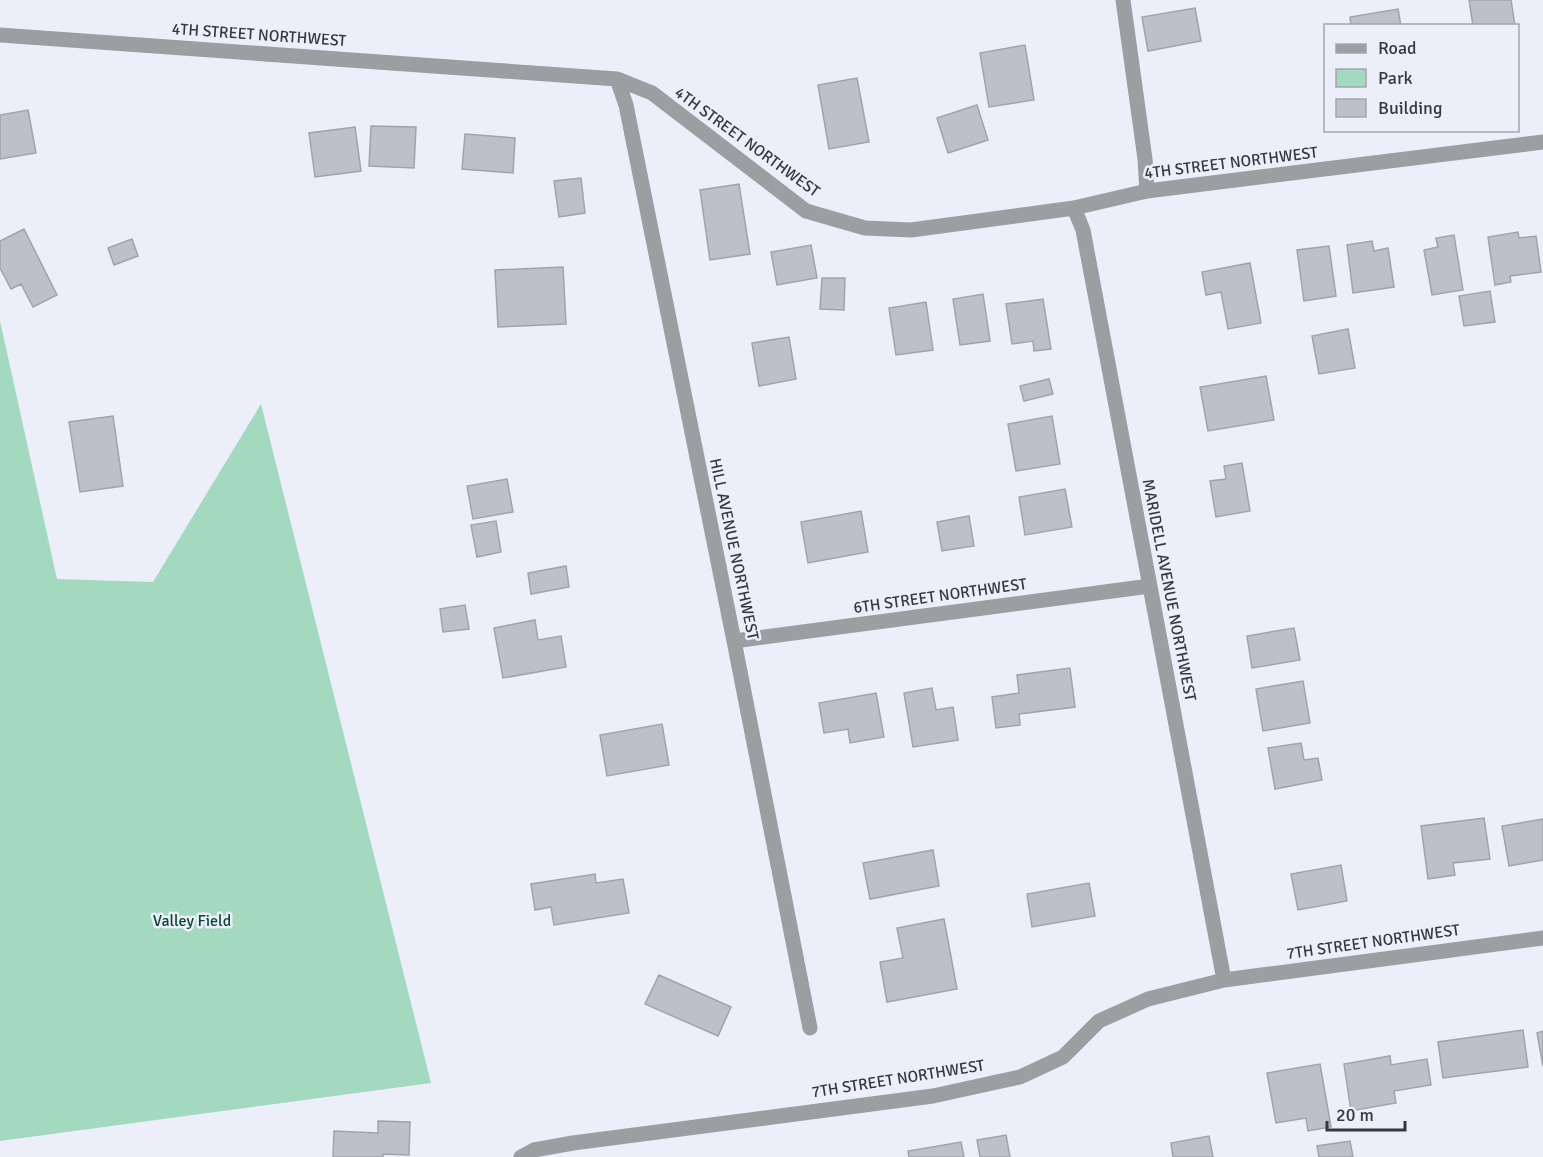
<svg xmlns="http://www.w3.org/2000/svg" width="1543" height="1157" viewBox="0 0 1543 1157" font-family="Signika,sans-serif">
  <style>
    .green { fill: #a2d9bf }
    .building { fill: #bdc0ca; stroke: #a0a3ad; stroke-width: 1.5 }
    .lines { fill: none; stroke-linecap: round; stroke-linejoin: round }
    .minor { stroke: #9c9ea2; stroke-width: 15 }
    .labels { text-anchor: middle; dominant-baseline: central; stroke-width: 5; stroke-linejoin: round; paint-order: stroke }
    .street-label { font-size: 16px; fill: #37383d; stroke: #eceef9 }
    .park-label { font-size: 16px; fill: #094832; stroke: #eceef9 }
  </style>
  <rect width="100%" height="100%" fill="#eceef9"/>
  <!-- green -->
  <path class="green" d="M0,321L57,579L153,582L261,404L431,1083L0,1141Z"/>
  <!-- building -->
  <path class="building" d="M1469,0H1511L1515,26H1473Z
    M1195,8L1201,41L1148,51L1142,17Z
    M1398,9L1401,26H1351L1350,17Z
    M1025,45L1034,100L989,107L980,53Z
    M857,78L869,142L829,149L818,85Z
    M977,105L988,140L948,153L937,118Z
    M28,110L36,153L0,159V115Z
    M371,126L416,127L414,168L369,166Z
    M355,127L361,171L315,177L309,133Z
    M465,134L515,138L513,173L462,169Z
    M581,178L585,213L559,217L554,181Z
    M739,184L750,254L710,260L700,190Z
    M24,229L57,295L33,307L21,284L11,289L0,268V241Z
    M1518,232L1519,238L1536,236L1541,272L1510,276L1511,282L1495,285L1488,237Z
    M1454,235L1463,290L1432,295L1424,250L1438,247L1436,238Z
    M132,239L138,256L114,265L108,248Z
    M1372,241L1374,251L1388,248L1394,287L1353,293L1347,245Z
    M811,245L817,278L777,285L771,252Z
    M1329,246L1336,296L1304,301L1297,250Z
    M1250,263L1261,323L1228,329L1221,292L1206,295L1202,272Z
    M563,267L566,324L498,327L495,270Z
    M822,278H845L844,310L820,309Z
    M1490,291L1495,322L1464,326L1459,296Z
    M983,294L990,341L960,345L953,299Z
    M1043,299L1051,349L1034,351L1033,341L1012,344L1006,304Z
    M926,302L933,350L896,355L889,308Z
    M1348,329L1355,368L1319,374L1312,336Z
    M789,337L796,379L759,386L752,343Z
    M1266,376L1274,420L1208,431L1200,387Z
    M1049,379L1053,394L1024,401L1020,386Z
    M113,416L123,486L80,492L69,422Z
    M1052,416L1060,464L1016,471L1008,424Z
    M1242,463L1250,511L1216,517L1210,481L1226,479L1224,466Z
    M507,479L513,512L473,519L467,486Z
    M1065,489L1072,527L1025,535L1019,497Z
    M861,511L868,552L808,563L801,522Z
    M969,516L974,546L942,551L937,522Z
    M496,521L501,552L477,557L471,525Z
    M566,566L569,587L531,594L528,573Z
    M465,605L469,629L443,632L440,609Z
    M535,620L538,640L561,636L566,667L503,678L494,628Z
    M1294,628L1300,660L1252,668L1247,636Z
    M1070,668L1075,707L1019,714L1020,725L996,728L992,697L1019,693L1017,675Z
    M1303,681L1310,723L1263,731L1256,689Z
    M932,688L936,710L953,707L958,740L913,747L904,693Z
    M876,693L884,737L850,743L848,729L824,733L819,703Z
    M662,724L669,765L607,776L600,735Z
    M1301,743L1304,760L1318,758L1322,780L1275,789L1268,748Z
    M1484,818L1490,859L1453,863L1455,875L1428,879L1421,826Z
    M1543,819V860L1509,866L1502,826Z
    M933,850L939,886L870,899L863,863Z
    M1341,865L1347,901L1298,910L1291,874Z
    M595,874L596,883L623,879L629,913L554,925L551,907L535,910L531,884Z
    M1089,883L1095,916L1032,927L1027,894Z
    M944,919L957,989L887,1002L880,962L903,958L897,928Z
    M659,975L731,1007L718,1036L645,1004Z
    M1523,1030L1528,1067L1443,1078L1438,1042Z
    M1543,1031V1066L1537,1033Z
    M1390,1056L1391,1065L1427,1059L1431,1085L1394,1091L1396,1103L1351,1111L1344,1064Z
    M1320,1064L1331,1127L1308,1131L1306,1118L1276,1123L1267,1073Z
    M378,1121L410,1122L409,1155L383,1154V1157H333L334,1131L378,1133Z
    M1006,1135L1010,1157H980L977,1140Z
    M1209,1136L1213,1157H1173L1171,1143Z
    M1350,1141L1353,1157H1319L1317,1146Z
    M961,1142L964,1157H909L908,1151Z"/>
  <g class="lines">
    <!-- minor -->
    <path class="minor" d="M1123,0L1145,159L1147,191
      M0,35L617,79L652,93L806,211L865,228L911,230L1074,208L1147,191L1543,142
      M617,79L626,105L734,641L810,1028
      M1074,208L1083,230L1224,980
      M734,641L1150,586
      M521,1157L534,1150L573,1143L933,1096L1020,1077L1063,1057L1099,1021L1148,999L1224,980L1543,938"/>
  </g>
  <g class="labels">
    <!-- street labels -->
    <g class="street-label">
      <text transform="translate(259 35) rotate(4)">4TH STREET NORTHWEST</text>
      <text transform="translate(747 142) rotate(36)">4TH STREET NORTHWEST</text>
      <text transform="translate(1231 163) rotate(-7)">4TH STREET NORTHWEST</text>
      <text transform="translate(734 549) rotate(78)">HILL AVENUE NORTHWEST</text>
      <text transform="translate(1169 590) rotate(79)">MARIDELL AVENUE NORTHWEST</text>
      <text transform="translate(940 596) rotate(-8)">6TH STREET NORTHWEST</text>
      <text transform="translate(1373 942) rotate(-8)">7TH STREET NORTHWEST</text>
      <text transform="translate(898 1079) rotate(-9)">7TH STREET NORTHWEST</text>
    </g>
    <!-- park labels -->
    <g class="park-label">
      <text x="192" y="921">Valley Field</text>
    </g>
  </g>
  <!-- legend -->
  <rect x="1324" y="24" width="195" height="108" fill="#eceef9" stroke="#a4a5ae" stroke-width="1.5"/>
  <rect x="1336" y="44" width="30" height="9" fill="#9c9ea2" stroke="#a4a5ae" stroke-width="1.5"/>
  <text x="1378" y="54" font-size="18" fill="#37383d">Road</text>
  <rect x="1336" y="69" width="30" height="18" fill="#a2d9bf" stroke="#a4a5ae" stroke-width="1.5"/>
  <text x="1378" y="84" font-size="18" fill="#37383d">Park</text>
  <rect x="1336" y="99" width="30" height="18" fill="#bdc0ca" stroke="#a4a5ae" stroke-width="1.5"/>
  <text x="1378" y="114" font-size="18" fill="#37383d">Building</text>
  <!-- scale -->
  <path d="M1327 1121v9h78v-9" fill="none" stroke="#37383d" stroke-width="3"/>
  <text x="1336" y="1121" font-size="18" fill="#37383d" stroke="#eceef9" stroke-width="4.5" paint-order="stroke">20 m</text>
</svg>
